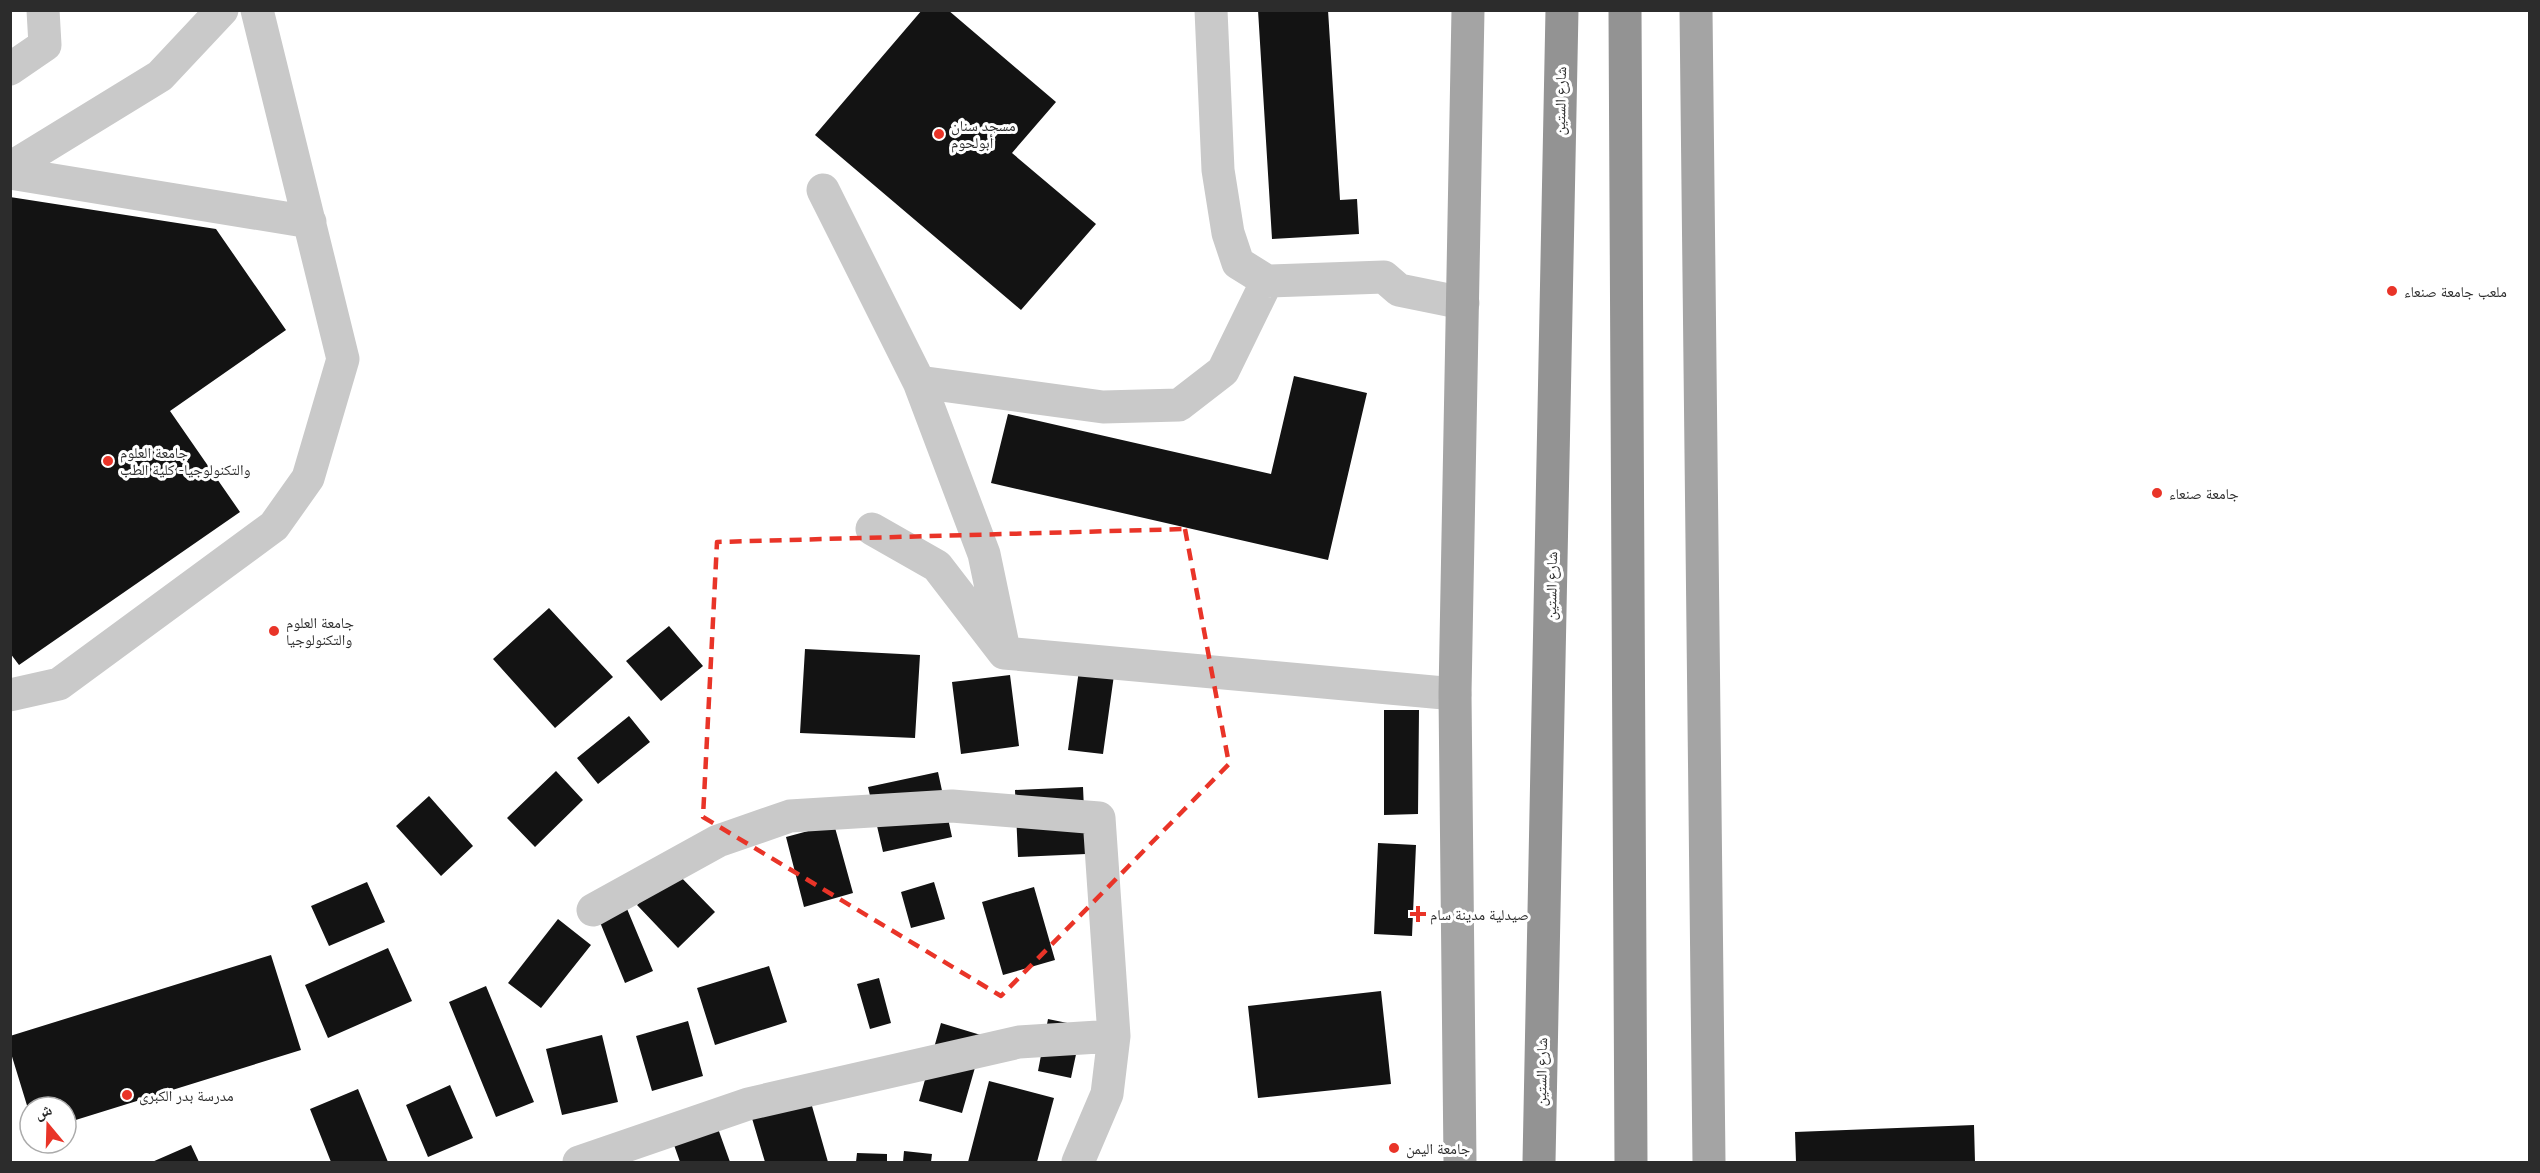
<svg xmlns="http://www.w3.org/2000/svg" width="2540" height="1173" viewBox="0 0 2540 1173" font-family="Montserrat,'Noto Naskh Arabic',sans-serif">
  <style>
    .building { fill: #131313 }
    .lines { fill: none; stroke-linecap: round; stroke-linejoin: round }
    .minor { stroke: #c9c9c9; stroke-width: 33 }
    .major { stroke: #a4a4a4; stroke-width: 33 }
    .highway { stroke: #939393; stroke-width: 33 }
    .marked { fill: none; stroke: #e93428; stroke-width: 4.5; stroke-dasharray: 12 8; stroke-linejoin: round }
    .poi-dot { fill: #e93428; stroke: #fff; stroke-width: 2 }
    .labels { text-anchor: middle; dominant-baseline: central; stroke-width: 6; stroke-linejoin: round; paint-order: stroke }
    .street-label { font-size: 15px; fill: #2c2c2c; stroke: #fff }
    .poi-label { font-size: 15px; fill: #2c2c2c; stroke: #fff; text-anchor: start }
  </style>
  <rect width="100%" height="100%" fill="#fff"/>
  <!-- building -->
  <path class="building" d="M922,10H948L1056,102L1012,153L1096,224L1021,310L815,135Z
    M1258,10H1328L1340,200L1357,199L1359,234L1272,239Z
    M10,197L216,229L286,330L170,411L240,512L19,665L10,653Z
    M1294,376L1367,393L1328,560L991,483L1008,414L1271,474Z
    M549,608L613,677L555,728L493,659Z
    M669,626L703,666L661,701L626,661Z
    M805,649L920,655L915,738L800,733Z
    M1079,670L1114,675L1103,754L1068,750Z
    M1010,675L1019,746L961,754L952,682Z
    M1384,710H1419L1418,814L1384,815Z
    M629,716L650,742L598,784L577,758Z
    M556,771L583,800L535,847L507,818Z
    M938,772L952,837L883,852L868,787Z
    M1083,787L1086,854L1018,857L1015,790Z
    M429,796L473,846L441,876L396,826Z
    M834,824L853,893L804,907L786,837Z
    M1378,843L1416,845L1412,936L1374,934Z
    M674,870L715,912L678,948L637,905Z
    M367,882L385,922L329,946L311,906Z
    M934,882L945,919L911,928L901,892Z
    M1034,887L1055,960L1003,975L982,902Z
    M625,904L653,971L625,983L597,915Z
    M558,919L591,945L541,1008L508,983Z
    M388,948L412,1001L328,1038L305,985Z
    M271,955L301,1050L66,1123V1107H30L29,1112L10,1050V1036Z
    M769,966L787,1022L715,1045L697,988Z
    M879,978L891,1023L870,1029L857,984Z
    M486,986L534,1102L496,1117L449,1002Z
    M1381,991L1391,1084L1258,1098L1248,1006Z
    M1048,1019L1082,1026L1071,1078L1038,1071Z
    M688,1021L703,1076L652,1091L636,1036Z
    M941,1023L984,1036L962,1113L919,1101Z
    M602,1035L618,1102L562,1115L546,1049Z
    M989,1081L1054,1098L1037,1162H968Z
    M450,1085L473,1138L428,1157L406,1105Z
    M358,1089L388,1162H331L310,1109Z
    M810,1099L828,1162H765L751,1115Z
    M711,1109L730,1162H680L667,1125Z
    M1974,1125L1975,1162H1796L1795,1132Z
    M191,1145L199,1162H152Z
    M904,1151L932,1154L931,1162H903Z
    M857,1153L887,1154V1162H856Z"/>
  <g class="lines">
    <!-- minor -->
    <path class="minor" d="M1211,10L1218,170L1228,233L1238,263L1267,281L1384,277L1399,290L1463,303
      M10,69L45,45L43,10
      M10,168L160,76L222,10
      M10,173L310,222
      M823,190L919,382L984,554L1003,645
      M919,382L1103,407L1179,405L1223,371L1267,281
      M872,529L937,566L1004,653L1455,694
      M10,695L59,684L274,526L308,478L343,359L257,10
      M593,910L718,841L790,816L952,806L1099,818L1114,1036L1107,1094L1078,1162
      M579,1162L748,1104L1019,1042L1114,1036"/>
    <!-- major -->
    <path class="major" d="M1696,10L1709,1162
      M1460,1162L1455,694L1468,10"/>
    <!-- highway -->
    <path class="highway" d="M1625,10L1631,1162
      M1539,1162L1562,10"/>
  </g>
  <!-- marked area -->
  <path class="marked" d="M1185,529L1229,764L1001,996L703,817L717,542Z"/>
  <!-- markers -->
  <g class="poi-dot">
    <circle cx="939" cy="134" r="6"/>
    <circle cx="2392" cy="291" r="6"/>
    <circle cx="108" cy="461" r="6"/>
    <circle cx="2157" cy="493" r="6"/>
    <circle cx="274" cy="631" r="6"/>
    <path d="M1415 905h6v6h6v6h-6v6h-6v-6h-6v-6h6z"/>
    <circle cx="127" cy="1095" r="6"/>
    <circle cx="1394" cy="1148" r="6"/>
  </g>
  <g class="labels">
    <!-- street labels -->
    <g class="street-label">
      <text transform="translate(1560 101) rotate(-89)">شارع الستين</text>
      <text transform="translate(1551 586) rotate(-89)">شارع الستين</text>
      <text transform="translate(1541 1072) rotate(-89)">شارع الستين</text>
    </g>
    <!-- poi labels -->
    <g class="poi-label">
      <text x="951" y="125">مسجد سنان<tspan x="951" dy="17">أبولحوم</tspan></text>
      <text x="2404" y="291">ملعب جامعة صنعاء</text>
      <text x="120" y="452">جامعة العلوم<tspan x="120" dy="17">والتكنولوجيا- كلية الطب</tspan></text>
      <text x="2169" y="493">جامعة صنعاء</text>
      <text x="286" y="622">جامعة العلوم<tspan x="286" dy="17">والتكنولوجيا</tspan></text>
      <text x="1430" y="914">صيدلية مدينة سام</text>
      <text x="139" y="1095">مدرسة بدر الكبرى</text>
      <text x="1406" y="1148">جامعة اليمن</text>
    </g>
  </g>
  <!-- border -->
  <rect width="2540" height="1173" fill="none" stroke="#2c2c2c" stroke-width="24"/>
  <!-- north arrow -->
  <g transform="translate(48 1125) rotate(341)"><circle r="28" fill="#ffffff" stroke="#ababab" stroke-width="1.5"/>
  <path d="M0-4.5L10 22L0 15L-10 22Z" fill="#e93428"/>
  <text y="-9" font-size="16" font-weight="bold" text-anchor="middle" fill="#2c2c2c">ش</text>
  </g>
</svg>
